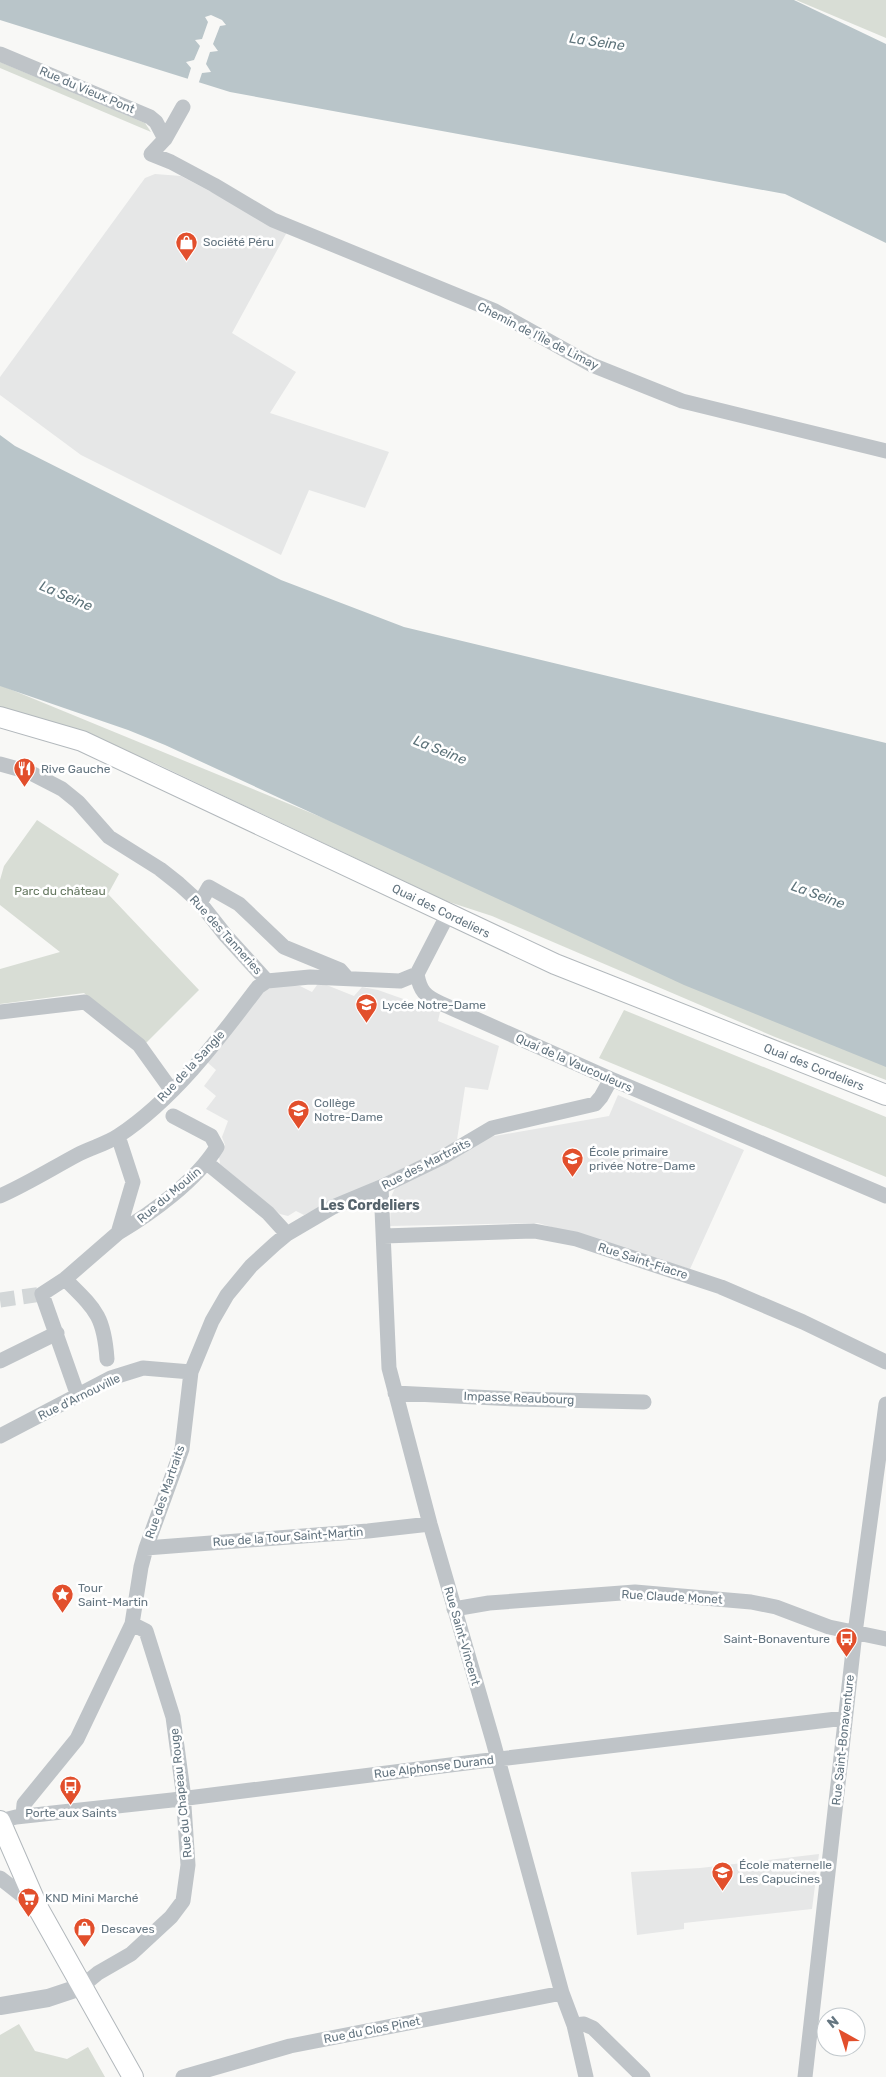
<svg xmlns="http://www.w3.org/2000/svg" width="886" height="2077" viewBox="0 0 886 2077" font-family="Rubik,sans-serif">
  <style>
    .built { fill: #e6e7e7 }
    .green { fill: #d8ddd5 }
    .water { fill: #b9c5c9 }
    .pier { fill: #f8f8f6 }
    .lines { fill: none; stroke-linecap: round; stroke-linejoin: round }
    .minor-tunnel { stroke: #d3d7d8; stroke-width: 15; stroke-dasharray: 15 8; stroke-linecap: butt }
    .secondary-casing { stroke: #b2b8bc; stroke-width: 22 }
    .minor { stroke: #bfc4c8; stroke-width: 15 }
    .tertiary { stroke: #bfc4c8; stroke-width: 18 }
    .secondary { stroke: #fff; stroke-width: 20 }
    .labels { text-anchor: middle; dominant-baseline: central; stroke-width: 5; stroke-linejoin: round; paint-order: stroke }
    .street-label { font-size: 12px; fill: #647580; stroke: #fff }
    .poi-label { font-size: 12px; fill: #647580; stroke: #fff; text-anchor: start }
    .park-label { font-size: 12px; fill: #677962; stroke: #fff }
    .water-label { font-size: 14px; font-style: italic; fill: #5e747b; stroke: #fff }
    .neighbourhood-label { font-size: 14px; font-weight: bold; fill: #55636c; stroke: #fff }
  </style>
  <rect width="100%" height="100%" fill="#f8f8f6"/>
  <!-- built -->
  <path class="built" d="M155,174L181,176L287,232L232,333L296,372L270,413L389,452L365,508L309,490L281,555L81,455L0,395V377L145,178Z
    M273,984L300,986L312,992L317,985L324,984L354,996L362,987L378,990L440,1012L438,1021L499,1046L488,1090L465,1087L457,1140L429,1156L304,1215L296,1211L288,1216L280,1214L220,1164L219,1156L225,1145L222,1137L228,1121L206,1109L216,1096L204,1086L216,1070L207,1062L265,988Z
    M618,1095L744,1150L690,1269L538,1223L390,1226L391,1197L395,1188L489,1137L609,1116Z
    M819,1854L812,1909L684,1923V1929L637,1935L631,1872L700,1868Z"/>
  <!-- green -->
  <path class="green" d="M796,0H886V38Z
    M0,62L145,123L151,132L0,68Z
    M0,685L484,884L886,1058V1080L775,1037L492,916L446,901L155,763L33,716L0,707Z
    M37,820L119,874L108,894L199,990L144,1045L84,993L0,1004V969L60,952L0,905V880L4,866Z
    M624,1010L886,1117V1177L599,1058Z
    M19,2024L35,2051L67,2059L88,2047L105,2077H0V2035Z"/>
  <!-- water -->
  <path class="water" d="M0,0H794L886,44V243L785,194L230,92L0,20Z
    M0,435L15,446L281,580L404,627L886,743V1067L684,985L165,745L128,730L0,686Z"/>
  <!-- pier -->
  <path class="pier" d="M211,15L222,20L226,25L220,26L213,44L218,51L210,52L206,64L211,72L202,73L198,85L187,81L191,68L186,62L194,60L200,46L195,40L202,39L208,22L205,17Z"/>
  <g class="lines">
    <!-- minor-tunnel -->
    <path class="minor-tunnel" d="M0,1300L42,1294"/>
    <defs>
      <path id="secondary" d="M0,717L82,741L555,964L886,1095
        M0,1821L38,1908L133,2077"/>
    </defs>
    <!-- secondary casing -->
    <use href="#secondary" class="secondary-casing"/>
    <!-- minor -->
    <path class="minor" d="M0,54L150,117L156,122L165,139
      M183,107L165,139L151,154L171,162L214,185L273,220L495,311L592,365L682,401L886,451
      M0,764L29,772L62,789L78,802L109,837L160,869L179,884L200,903L226,936L267,981
      M200,903L209,887L239,904L284,947L340,970L347,978
      M417,974C420,991 425,996 440,1003L611,1079L886,1196
      M417,974L448,914
      M267,981L310,977L400,981L417,974
      M0,1012L85,1002L139,1045L172,1091
      M207,1163L268,1213L287,1234
      M381,1187L389,1368L430,1524L493,1741L562,1993L574,2025L586,2077
      M0,1196C27,1184 51,1169 77,1155C90,1148 106,1144 118,1136C174,1099 218,1040 258,987L267,981
      M118,1233C152,1213 196,1181 217,1147L211,1136L173,1116
      M384,1236L534,1231L576,1239L721,1287L803,1322L886,1362
      M65,1279C95,1309 104,1315 107,1359
      M0,1361L57,1333
      M395,1393L515,1399L644,1402
      M78,1396L42,1294L65,1279L118,1233L133,1182L118,1136
      M0,1436L111,1378L143,1368L191,1372
      M146,1548L368,1531L430,1524
      M454,1609L489,1603L635,1592L751,1602L776,1607L829,1627L886,1639
      M23,1816L24,1804L77,1739L132,1624L141,1567L146,1548L182,1449L191,1372L212,1321L227,1295L251,1266L275,1244L287,1234L333,1207L381,1187L443,1157L492,1128L595,1104L601,1097L611,1079
      M0,1821L16,1817L172,1800L482,1761L845,1718
      M0,1878L37,1907
      M81,1987L98,1973L131,1954L171,1917L183,1901L188,1865L183,1791L173,1717L146,1631L132,1624
      M574,2025L584,2024L593,2028L643,2077
      M183,2077L290,2046L562,1993
      M805,2077L855,1633L886,1404"/>
    <!-- tertiary -->
    <path class="tertiary" d="M0,2006L48,1998L81,1987"/>
    <!-- secondary -->
    <use href="#secondary" class="secondary"/>
  </g>
  <!-- icons -->
  <defs>
    <symbol id="shop-pin" viewBox="-11 -11 22 30"><path d="M0 17L-7.5 6A9.5 9.5 0 1 1 7.5 6Z" fill="#e24f2c" stroke="#fff"/><path d="M-5-2.5h2.3a2.7 3.5 0 0 1 5.4 0H5L5.5 6h-11ZM-1.5-2.5h3a1.5 2.3 0 0 0-3 0Z" fill="#fff"/></symbol>
    <symbol id="restaurant-pin" viewBox="-11 -11 22 30"><path d="M0 17L-7.5 6A9.5 9.5 0 1 1 7.5 6Z" fill="#e24f2c" stroke="#fff"/><path d="M-5-6h1v4h1v-4h1v4h1v-4h1v5L-1.5 .5V6h-2V.5L-5-1ZM5-6V6H3V1.5H1.5Q1.5-4 5-6Z" fill="#fff"/></symbol>
    <symbol id="school-pin" viewBox="-11 -11 22 30"><path d="M0 17L-7.5 6A9.5 9.5 0 1 1 7.5 6Z" fill="#e24f2c" stroke="#fff"/><path d="M0-5L7-2L0 1L-7-2ZM-4 1L0 2.5L4 1V4Q0 6-4 4Z" fill="#fff"/></symbol>
    <symbol id="sight-pin" viewBox="-11 -11 22 30"><path d="M0 17L-7.5 6A9.5 9.5 0 1 1 7.5 6Z" fill="#e24f2c" stroke="#fff"/><path d="M0-6L1.8-2.2L6-1.7L2.9 1.2L3.7 5.4L0 3.3L-3.7 5.4L-2.9 1.2L-6-1.7L-1.8-2.2Z" fill="#fff"/></symbol>
    <symbol id="bus-pin" viewBox="-11 -11 22 30"><path d="M0 17L-7.5 6A9.5 9.5 0 1 1 7.5 6Z" fill="#e24f2c" stroke="#fff"/><path d="M-5-6H5V4H4V6H2V4H-2V6H-4V4H-5ZM-3.5-4V0h7V-4ZM-3.5 1.2v1.5H-2V1.2ZM2 1.2v1.5H3.5V1.2Z" fill="#fff"/></symbol>
    <symbol id="supermarket-pin" viewBox="-11 -11 22 30"><path d="M0 17L-7.5 6A9.5 9.5 0 1 1 7.5 6Z" fill="#e24f2c" stroke="#fff"/><path d="M-6-5.5h2.5l.6 2H6L4.5 2H-2.5L-4.4-4H-6ZM-1.5 3.2a1.3 1.3 0 1 0 .1 0ZM3 3.2a1.3 1.3 0 1 0 .1 0Z" fill="#fff"/></symbol>
  </defs>
  <g fill-rule="evenodd">
    <use href="#shop-pin" x="174" y="230" width="25" height="34"/>
    <use href="#restaurant-pin" x="12" y="756" width="25" height="34"/>
    <use href="#school-pin" x="354" y="992" width="25" height="34"/>
    <use href="#school-pin" x="286" y="1098" width="25" height="34"/>
    <use href="#school-pin" x="560" y="1146" width="25" height="34"/>
    <use href="#sight-pin" x="50" y="1582" width="25" height="34"/>
    <use href="#bus-pin" x="834" y="1626" width="25" height="34"/>
    <use href="#bus-pin" x="58" y="1774" width="25" height="34"/>
    <use href="#school-pin" x="710" y="1860" width="25" height="34"/>
    <use href="#supermarket-pin" x="16" y="1886" width="25" height="34"/>
    <use href="#shop-pin" x="72" y="1916" width="25" height="34"/>
  </g>
  <g class="labels">
    <!-- street labels -->
    <g class="street-label">
      <text transform="translate(87 90) rotate(23)">Rue du Vieux Pont</text>
      <text transform="translate(538 336) rotate(27)">Chemin de l'Île de Limay</text>
      <text transform="translate(441 911) rotate(26)">Quai des Cordeliers</text>
      <text transform="translate(226 935) rotate(48)">Rue des Tanneries</text>
      <text transform="translate(574 1063) rotate(24)">Quai de la Vaucouleurs</text>
      <text transform="translate(191 1066) rotate(-47)">Rue de la Sangle</text>
      <text transform="translate(814 1067) rotate(22)">Quai des Cordeliers</text>
      <text transform="translate(426 1164) rotate(-27)">Rue des Martraits</text>
      <text transform="translate(169 1195) rotate(-40)">Rue du Moulin</text>
      <text transform="translate(643 1261) rotate(18)">Rue Saint-Fiacre</text>
      <text transform="translate(79 1397) rotate(-26)">Rue d'Arnouville</text>
      <text transform="translate(519 1398) rotate(2)">Impasse Reaubourg</text>
      <text transform="translate(165 1492) rotate(-71)">Rue des Martraits</text>
      <text transform="translate(288 1537) rotate(-4)">Rue de la Tour Saint-Martin</text>
      <text transform="translate(672 1597) rotate(3)">Rue Claude Monet</text>
      <text transform="translate(462 1636) rotate(74)">Rue Saint-Vincent</text>
      <text transform="translate(843 1740) rotate(-84)">Rue Saint-Bonaventure</text>
      <text transform="translate(434 1767) rotate(-7)">Rue Alphonse Durand</text>
      <text transform="translate(181 1793) rotate(-96)">Rue du Chapeau Rouge</text>
      <text transform="translate(372 2030) rotate(-11)">Rue du Clos Pinet</text>
    </g>
    <!-- poi labels -->
    <g class="poi-label">
      <text x="203" y="242">Société Péru</text>
      <text x="41" y="769">Rive Gauche</text>
      <text x="382" y="1005">Lycée Notre-Dame</text>
      <text x="314" y="1103">Collège<tspan x="314" dy="14">Notre-Dame</tspan></text>
      <text x="589" y="1152">École primaire<tspan x="589" dy="14">privée Notre-Dame</tspan></text>
      <text x="78" y="1588">Tour<tspan x="78" dy="14">Saint-Martin</tspan></text>
      <text x="830" y="1639" text-anchor="end">Saint-Bonaventure</text>
      <text x="71" y="1813" text-anchor="middle">Porte aux Saints</text>
      <text x="739" y="1865">École maternelle<tspan x="739" dy="14">Les Capucines</tspan></text>
      <text x="45" y="1898">KND Mini Marché</text>
      <text x="101" y="1929">Descaves</text>
    </g>
    <!-- park labels -->
    <g class="park-label">
      <text x="60" y="891">Parc du château</text>
    </g>
    <!-- water labels -->
    <g class="water-label">
      <text transform="translate(597 42) rotate(8)">La Seine</text>
      <text transform="translate(66 596) rotate(23)">La Seine</text>
      <text transform="translate(440 750) rotate(22)">La Seine</text>
      <text transform="translate(818 895) rotate(20)">La Seine</text>
    </g>
    <!-- neighbourhood labels -->
    <g class="neighbourhood-label">
      <text x="370" y="1205">Les Cordeliers</text>
    </g>
  </g>
  <!-- north arrow -->
  <g transform="translate(841 2032) rotate(321)"><circle r="24" fill="#ffffff" stroke="#c1c8cc"/>
  <path d="M0-4L9 19L0 12L-9 19Z" fill="#e24f2c"/>
  <text y="-8" font-size="14" font-weight="bold" text-anchor="middle" fill="#647580">N</text>
  </g>
</svg>
